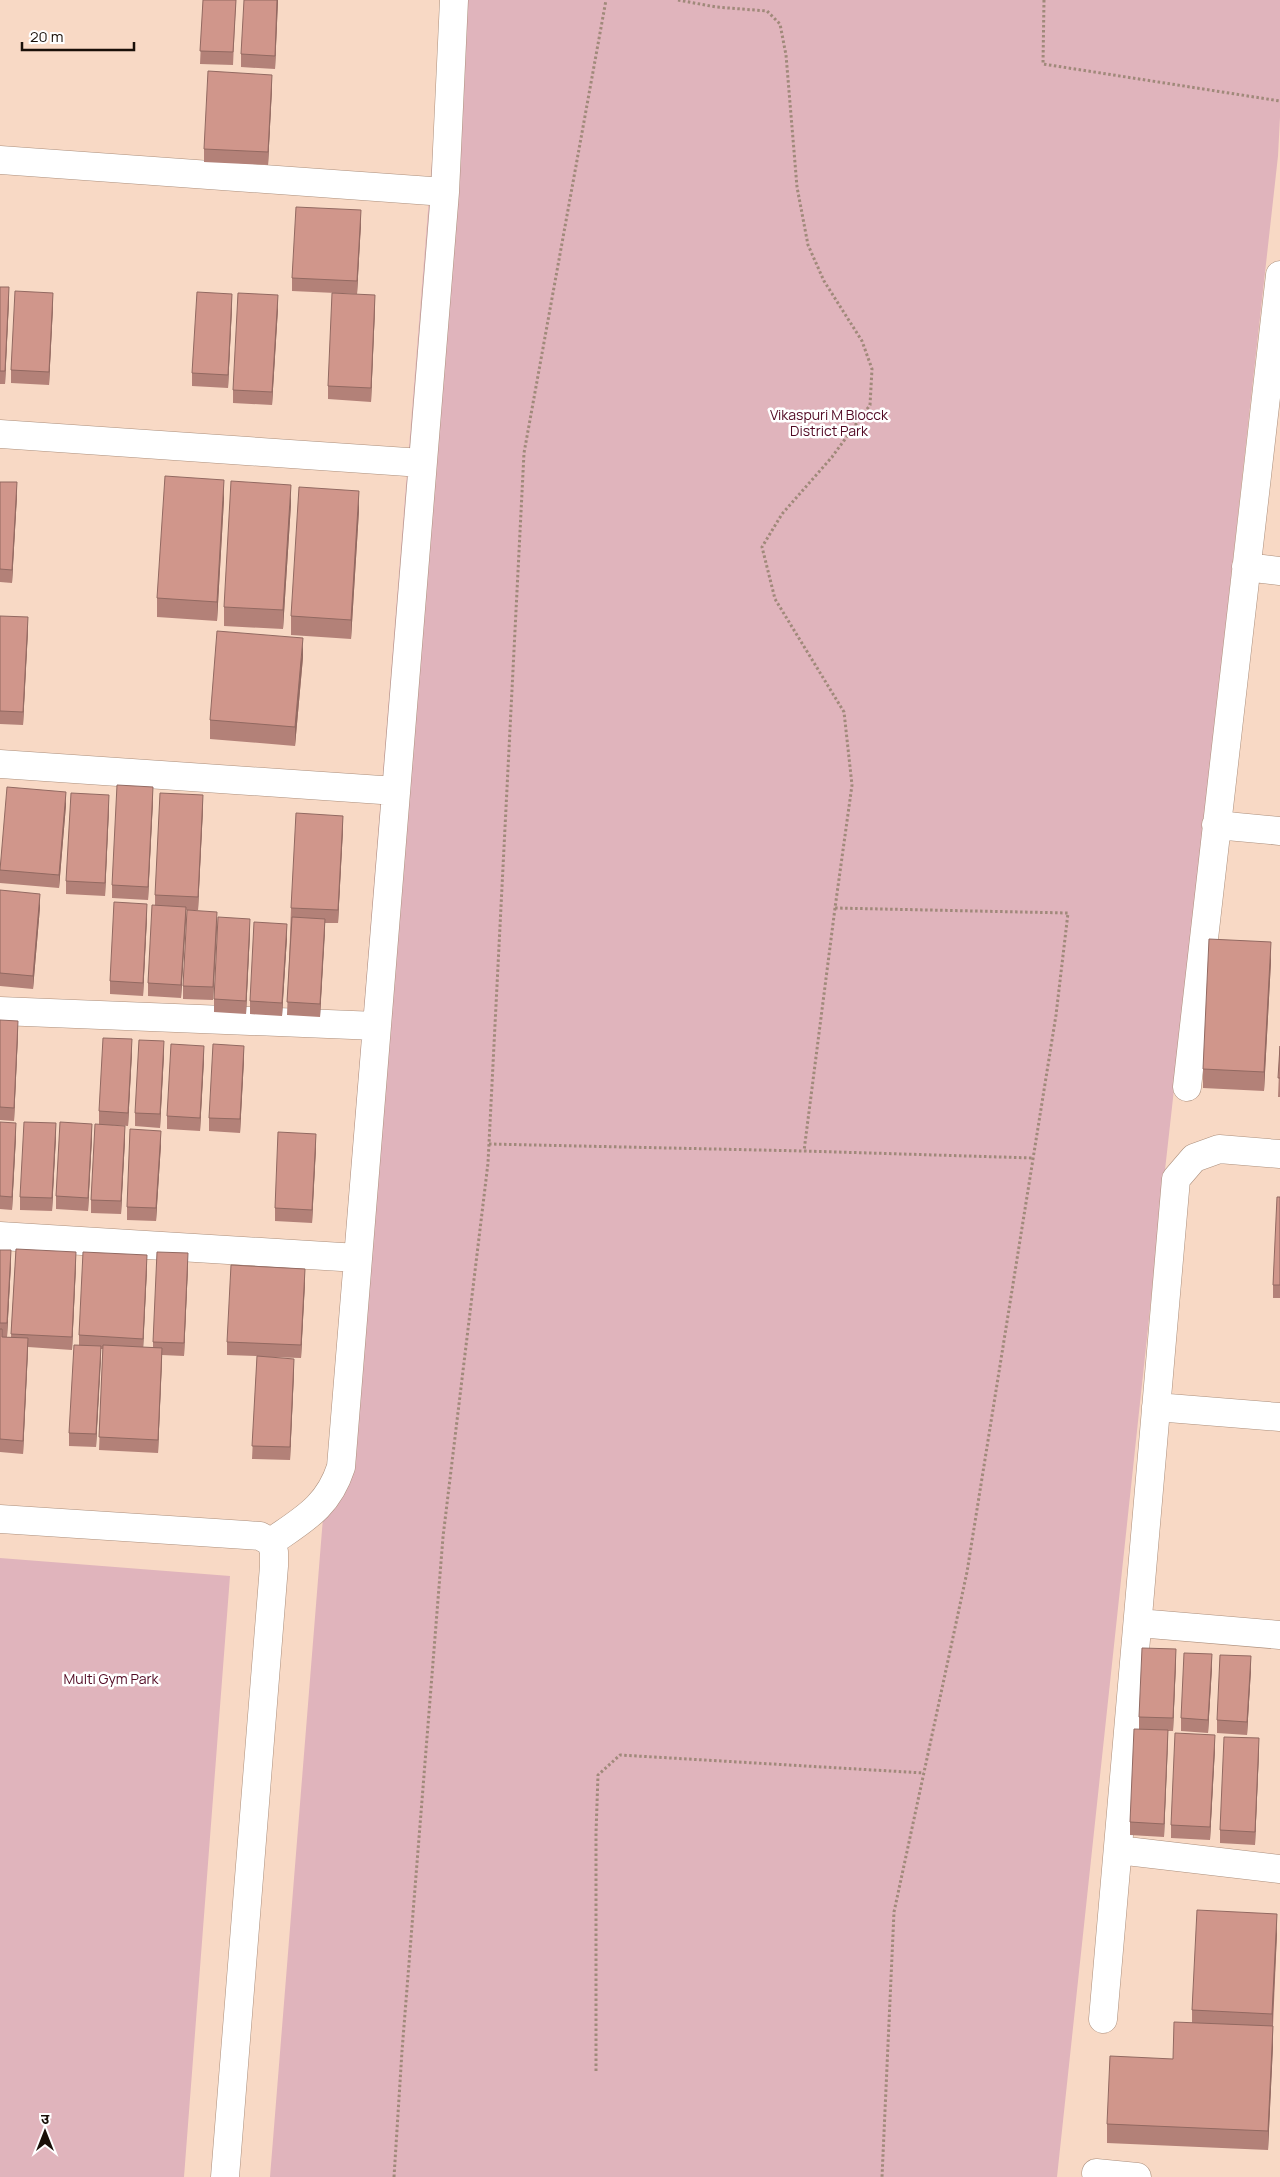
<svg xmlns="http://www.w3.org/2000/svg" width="1280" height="2177" viewBox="0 0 1280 2177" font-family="Manrope,'Noto Sans Devanagari',sans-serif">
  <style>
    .green { fill: #e0b4bc }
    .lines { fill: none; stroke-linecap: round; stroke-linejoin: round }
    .minor-casing { stroke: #ac8f7c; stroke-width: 29 }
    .path { stroke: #a0897a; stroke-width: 3; stroke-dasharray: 2.5 2.5; stroke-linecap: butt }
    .minor { stroke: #fff; stroke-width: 28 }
    .wall { fill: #b38178 }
    .shaded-wall { fill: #926961 }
    .building { fill: #d0968b; stroke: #926961 }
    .labels { text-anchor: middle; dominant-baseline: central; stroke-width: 5; stroke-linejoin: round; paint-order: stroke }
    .park-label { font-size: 14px; fill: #510923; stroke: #fff }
  </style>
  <rect width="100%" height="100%" fill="#f8d9c5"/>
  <!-- green -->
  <path class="green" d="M445,0H1280V117L1278,156L1164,1179L1057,2177H270Z
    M0,1558L230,1576L184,2177H0Z"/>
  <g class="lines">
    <defs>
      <path id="minor" d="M0,160L445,192
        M0,434L422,463
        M1246,567L1280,571
        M0,764L396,791
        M1216,825L1280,831
        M0,1011L377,1026
        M1187,1087L1280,275
        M0,1236L358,1258
        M1156,1407L1280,1417
        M0,1519L246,1535L260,1536L271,1542L274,1552V1566L225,2177
        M271,1542C304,1519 328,1507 341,1467L445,192L454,0
        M1138,1623L1280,1635
        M1118,1850L1280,1869
        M1103,2019L1176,1179L1194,1158L1219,1149L1280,1154
        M1096,2173L1137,2177"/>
    </defs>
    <!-- minor casing -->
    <use href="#minor" class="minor-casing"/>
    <!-- path -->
    <path class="path" d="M678,0L716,7L767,11L780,24L786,55L797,187L808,245L824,281L862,341L872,369L870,405L832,457L782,514L762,547L775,599L844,712L852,785L835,908L1068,913L1056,1015L967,1572L894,1912L882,2177
      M1044,0L1043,64L1280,101
      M835,908L804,1151L1033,1158
      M489,1144L804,1151
      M596,2071V1833L598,1775L620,1755L924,1773
      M394,2177L402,2051L443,1537L488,1163L524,453L606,0"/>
    <!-- minor -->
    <use href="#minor" class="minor"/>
  </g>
  <!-- wall -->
  <path class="wall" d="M203,0H236L233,65L200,64Z
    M278,0L275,69L241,67V54Z
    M272,88L268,165L204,162V149Z
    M361,223L357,294L292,291V278Z
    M0,287L9,300L5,384H0Z
    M53,306L49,385L11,383V370Z
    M232,307L228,388L192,386V373Z
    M278,308L272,405L233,403V390Z
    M375,308L371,402L328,399V386Z
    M0,482L17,495L12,583L0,582Z
    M224,499L217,621L157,617V598Z
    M291,504L283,629L224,626V607Z
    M359,510L351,639L291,635V616Z
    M0,616L28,630L23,725L0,724Z
    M303,657L295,746L210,739V720Z
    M153,800L148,900L112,898V885Z
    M66,805L59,888L0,883V870Z
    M109,808L105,896L66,894V881Z
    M203,808L198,910H186L181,998L148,996V983L155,906V895Z
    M343,829L338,923H325L320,1017L287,1015L291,908Z
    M0,890L40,907L33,989L0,986Z
    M147,917L143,996L110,994V981Z
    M217,925L213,1000L183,999V986Z
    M250,932L246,1014L214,1012V999Z
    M287,937L282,1016L250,1014V1001Z
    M1271,961L1264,1091L1203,1088V1069Z
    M0,1020L18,1034L14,1121L0,1120Z
    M1280,1046V1097H1278Z
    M132,1052L128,1126L113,1125L125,1139L121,1214L91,1213V1200L99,1124V1111Z
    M164,1054L160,1128L135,1126V1113Z
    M204,1059L200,1131L167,1129V1116Z
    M244,1059L240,1133L209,1131V1118Z
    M0,1122L16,1136L12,1210L0,1209Z
    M56,1136L52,1211L20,1210V1197Z
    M92,1137L88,1211L56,1209V1196Z
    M161,1144L156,1221L127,1220V1207Z
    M316,1147L312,1223L275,1221V1208Z
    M1280,1197V1298H1273V1285Z
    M16,1249L76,1265L72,1350L28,1347L23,1454L0,1452V1250L11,1263L7,1337H2H11Z
    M188,1266L184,1356L162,1355L158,1453L99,1450L103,1349H101L96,1447L69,1446V1433L79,1345V1335L147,1268L143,1347H153V1342Z
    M305,1282L301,1358L266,1357L294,1372L290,1460L252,1459L257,1356L227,1355V1342Z
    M1176,1662L1173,1731H1168L1164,1837L1130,1835V1822L1139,1729V1717Z
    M1212,1667L1208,1733L1181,1731V1718Z
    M1251,1669L1247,1735L1217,1733V1720Z
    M1215,1748L1210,1840L1171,1838V1825Z
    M1259,1751L1255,1845L1220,1843V1830Z
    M1277,1933L1273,2026V2045L1268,2150L1107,2143V2124L1173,2059L1192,2022V2010Z"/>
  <!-- shaded-wall -->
  <path class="shaded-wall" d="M277,0H278L275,69V56Z
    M272,75V88L268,165V152Z
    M361,210V223L357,294V281Z
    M9,287V300L5,384V371Z
    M53,293V306L49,385V372Z
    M232,294V307L228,388V375Z
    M278,295V308L272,405V392Z
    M375,295V308L371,402V388Z
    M224,480V499L217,621V602Z
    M17,482V495L12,583V570Z
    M291,485V504L283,629V610Z
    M359,491V510L351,639V620Z
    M28,617V630L23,725V712Z
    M303,638V657L295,746V727Z
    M153,787V800L148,900V887Z
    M66,792V805L59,888V875Z
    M109,795V808L105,896V883Z
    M203,795V808L198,910V897Z
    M343,816V829L338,923V910Z
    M40,894V907L33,989V976Z
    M147,904V917L143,996V983Z
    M186,907V920L181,998V985Z
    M217,912V925L213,1000V987Z
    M250,919V932L246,1014V1001Z
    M325,919V932L320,1017V1004Z
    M287,924V937L282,1016V1003Z
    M1271,942V961L1264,1091V1072Z
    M18,1021V1034L14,1121V1108Z
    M132,1039V1052L128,1126V1113Z
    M164,1041V1054L160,1128V1114Z
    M204,1046V1059L200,1131V1118Z
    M244,1046V1059L240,1133V1119Z
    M16,1123V1136L12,1210V1197Z
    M56,1123V1136L52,1211V1198Z
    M92,1124V1137L88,1211V1198Z
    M125,1126V1139L121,1214V1201Z
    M161,1131V1144L156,1221V1208Z
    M316,1134V1147L312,1223V1210Z
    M11,1250V1263L7,1337V1323Z
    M76,1252V1265L72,1350V1337Z
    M188,1253V1266L184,1356V1343Z
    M147,1255V1268L143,1352V1339Z
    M305,1269V1282L301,1358V1345Z
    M28,1338V1351L23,1454V1441Z
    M101,1346V1359L96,1447V1434Z
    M162,1348V1361L158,1453V1440Z
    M294,1359V1372L290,1460V1447Z
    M1176,1649V1662L1173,1731V1718Z
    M1212,1654V1667L1208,1733V1720Z
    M1251,1656V1669L1247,1735V1722Z
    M1168,1730V1743L1164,1837V1824Z
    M1215,1735V1748L1210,1840V1827Z
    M1259,1738V1751L1255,1845V1832Z
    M1277,1914V1933L1272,2032V2014Z
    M1273,2026V2045L1268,2150V2131Z"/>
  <!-- building -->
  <path class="building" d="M203,0H236L233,52L200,51Z
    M244,0H277L275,56L241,54Z
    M208,71L272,75L268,152L204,149Z
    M296,207L361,210L357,281L292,278Z
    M0,287H9L5,371H0Z
    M15,291L53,293L49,372L11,370Z
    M197,292L232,294L228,375L192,373Z
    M238,293L278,295L272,392L233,390Z
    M332,293L375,295L371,388L328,386Z
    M165,476L224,480L217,602L157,598Z
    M231,481L291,485L283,610L224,607Z
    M0,482H17L12,570L0,569Z
    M299,487L359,491L351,620L291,616Z
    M0,616L28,617L23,712L0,711Z
    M217,631L303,638L295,727L210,720Z
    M117,785L153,787L148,887L112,885Z
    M7,787L66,792L59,875L0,870Z
    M71,793L109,795L105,883L66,881Z
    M160,793L203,795L198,897L155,895Z
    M296,813L343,816L338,910L291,908Z
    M0,890L40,894L33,976L0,973Z
    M114,902L147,904L143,983L110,981Z
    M152,905L186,907L181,985L148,983Z
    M187,910L217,912L213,987L183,986Z
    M218,917L250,919L246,1001L214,999Z
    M292,917L325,919L320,1004L287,1002Z
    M254,922L287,924L282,1003L250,1001Z
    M1209,939L1271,942L1264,1072L1203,1069Z
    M0,1020L18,1021L14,1108L0,1107Z
    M103,1038L132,1039L128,1113L99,1111Z
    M139,1040L164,1041L160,1114L135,1113Z
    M171,1044L204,1046L200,1118L167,1116Z
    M213,1044L244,1046L240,1119L209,1118Z
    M1280,1046V1078H1278Z
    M0,1122L16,1123L12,1197L0,1196Z
    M24,1122L56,1123L52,1198L20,1197Z
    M60,1122L92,1124L88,1198L56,1196Z
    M95,1124L125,1126L121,1201L91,1200Z
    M130,1129L161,1131L156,1208L127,1207Z
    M278,1132L316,1134L312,1210L275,1208Z
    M1277,1197H1280V1285H1273Z
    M16,1249L76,1252L72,1337L11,1334Z
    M0,1250H11L7,1323H0Z
    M83,1252L147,1255L143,1339L79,1335Z
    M157,1252L188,1253L184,1343L153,1342Z
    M231,1265L305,1269L301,1345L227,1342Z
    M0,1329H2V1337L28,1338L23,1441L0,1439Z
    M74,1345L101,1346L96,1434L69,1433Z
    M103,1345L162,1348L158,1440L99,1437Z
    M257,1356L294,1359L290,1447L252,1446Z
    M1142,1648L1176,1649L1173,1718L1139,1717Z
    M1184,1653L1212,1654L1208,1720L1181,1718Z
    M1220,1655L1251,1656L1247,1722L1217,1720Z
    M1134,1729L1168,1730L1164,1824L1130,1822Z
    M1175,1733L1215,1735L1210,1827L1171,1825Z
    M1224,1737L1259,1738L1255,1832L1220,1830Z
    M1197,1910L1277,1914L1272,2014L1192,2010Z
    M1174,2022L1273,2026L1268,2131L1107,2124L1110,2056L1173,2059Z"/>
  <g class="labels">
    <!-- park labels -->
    <g class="park-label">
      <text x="829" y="414">Vikaspuri M Blocck<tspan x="829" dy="16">District Park</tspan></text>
      <text x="111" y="1678">Multi Gym Park</text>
    </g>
  </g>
  <!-- north arrow -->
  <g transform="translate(45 2132)" stroke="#ffffff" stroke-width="4" paint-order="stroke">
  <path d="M0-4L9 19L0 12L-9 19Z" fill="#190f08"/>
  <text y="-8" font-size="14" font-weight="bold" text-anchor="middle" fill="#190f08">उ</text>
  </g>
  <!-- scale -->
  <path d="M22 42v8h112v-8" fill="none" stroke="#190f08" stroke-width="2.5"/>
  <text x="30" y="42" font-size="15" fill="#190f08" stroke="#ffffff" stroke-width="4" paint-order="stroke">20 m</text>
</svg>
